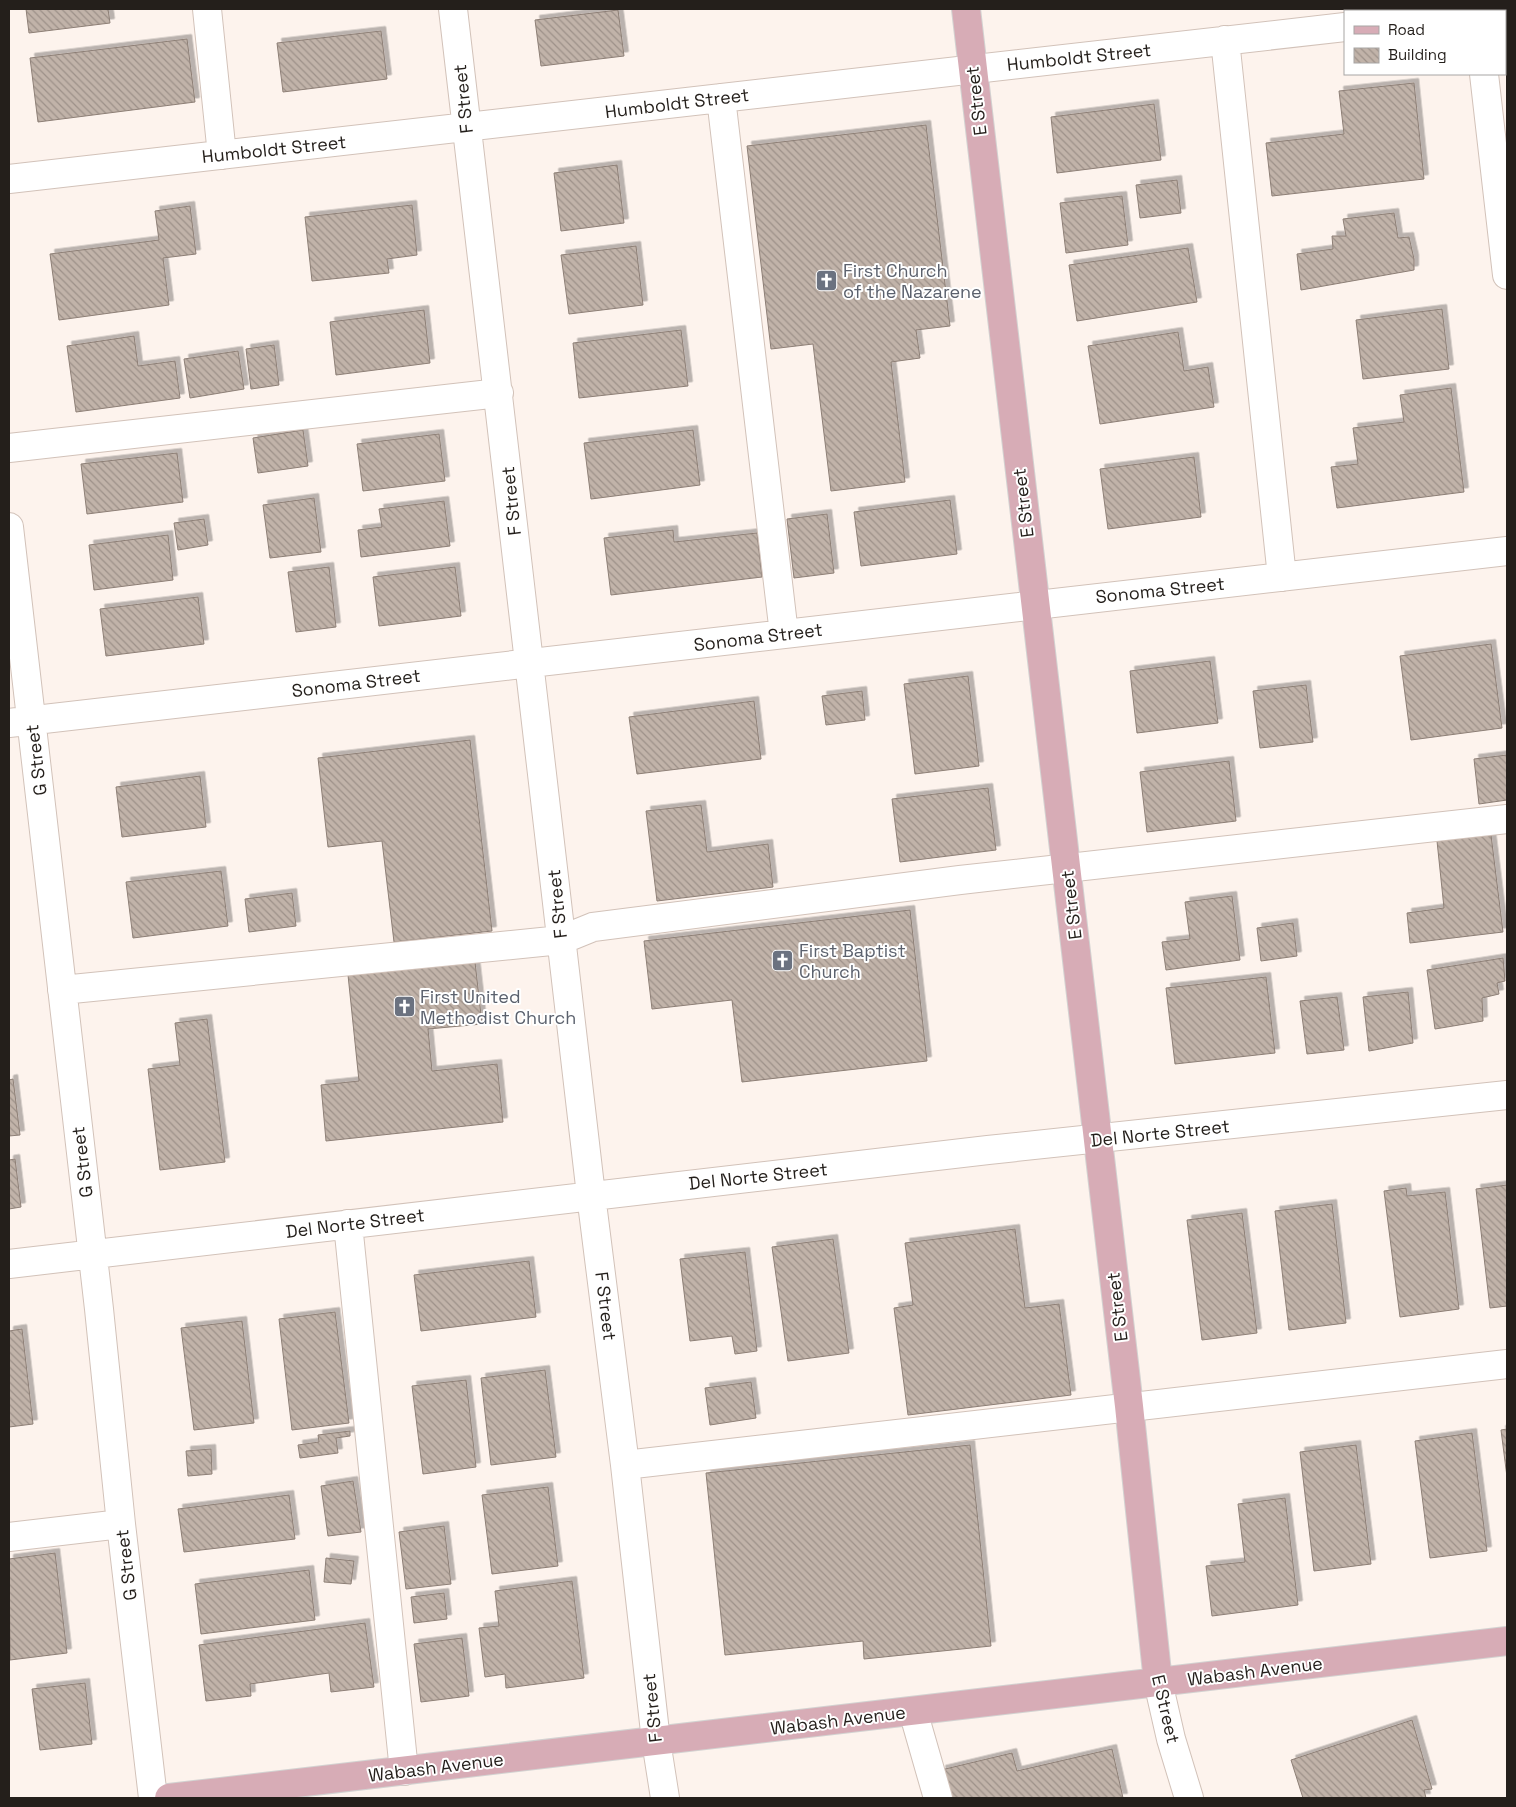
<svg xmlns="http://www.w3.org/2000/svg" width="1516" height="1807" viewBox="0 0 1516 1807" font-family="'Space Grotesk',sans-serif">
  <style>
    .building { fill: url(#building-back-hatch); stroke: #8d7f76; filter: url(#shadow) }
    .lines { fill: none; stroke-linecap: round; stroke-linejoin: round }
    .minor-casing { stroke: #d2c2b9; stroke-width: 30 }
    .major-casing { stroke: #d3d2d1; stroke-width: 30 }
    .minor { stroke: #fff; stroke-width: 28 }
    .major { stroke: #d7acb6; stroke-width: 28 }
    .labels { text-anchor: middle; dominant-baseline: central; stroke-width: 4; stroke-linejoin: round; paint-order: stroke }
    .street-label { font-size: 18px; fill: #241f1b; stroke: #fff }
    .worship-label { font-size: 18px; fill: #5b616d; stroke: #fff; text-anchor: start }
  </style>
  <defs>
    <pattern id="building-back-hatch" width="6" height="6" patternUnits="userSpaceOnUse" patternTransform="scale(1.25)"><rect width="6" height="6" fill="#c1b3a9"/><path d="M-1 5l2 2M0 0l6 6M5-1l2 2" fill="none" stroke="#9d9189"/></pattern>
    <filter id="shadow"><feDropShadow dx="4.5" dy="-4.5" stdDeviation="0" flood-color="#0004"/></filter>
  </defs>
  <rect width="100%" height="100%" fill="#fdf3ed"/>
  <!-- building -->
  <path class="building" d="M26,9H108L110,23L29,33Z
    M618,10L624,56L541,66L535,20Z
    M381,31L387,79L283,92L277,43Z
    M187,39L195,102L38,122L30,58Z
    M1414,83L1424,179L1272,196L1266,143L1344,134L1339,91Z
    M1154,104L1161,160L1057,173L1051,117Z
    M926,125L950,326L916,330L920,358L891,362L905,482L831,491L813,344L771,349L747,146Z
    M617,165L624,223L561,231L554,173Z
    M1177,180L1181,213L1140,218L1136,185Z
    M1122,196L1128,245L1066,253L1060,203Z
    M412,205L417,255L387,259L389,273L312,281L305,217Z
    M190,206L196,254L163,258L169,305L59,320L50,254L159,240L155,211Z
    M1394,213L1398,238L1409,237L1414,259V270L1301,290L1297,254L1333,249L1332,236H1346L1343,219Z
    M636,246L643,305L569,314L561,255Z
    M1188,248L1197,302L1077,321L1069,265Z
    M1442,309L1449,369L1363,379L1356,320Z
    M424,310L430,363L336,375L330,322Z
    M681,330L688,386L579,398L573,343Z
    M1178,332L1184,371L1208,367L1214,407L1100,424L1088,346Z
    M134,336L138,366L175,361L180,398L76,412L67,346Z
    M274,345L279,385L251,389L246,349Z
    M238,351L244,389L190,398L184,359Z
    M1451,388L1464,492L1337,508L1331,467L1358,464L1353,428L1404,422L1400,395Z
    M303,430L308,466L258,473L253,438Z
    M693,430L700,485L591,499L584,443Z
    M439,434L445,481L363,491L357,444Z
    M177,453L183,502L87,514L81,464Z
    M1194,457L1201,517L1108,529L1100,469Z
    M314,498L321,552L270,558L263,505Z
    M950,500L957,554L861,566L854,512Z
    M444,501L450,546L361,557L358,530L382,527L379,509Z
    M827,514L834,573L794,578L787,519Z
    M204,519L208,545L178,550L174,523Z
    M673,530L674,542L757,533L762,577L611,595L604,538Z
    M168,535L173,580L94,590L89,545Z
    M329,567L336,627L296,632L288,572Z
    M455,567L461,616L379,626L373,577Z
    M198,597L204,644L106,656L100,609Z
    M1491,644L1502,728L1411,740L1400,656Z
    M1210,661L1218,723L1137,733L1130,671Z
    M968,676L979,766L915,774L904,684Z
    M1306,685L1313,742L1260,748L1253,691Z
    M862,691L865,720L826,725L822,696Z
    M754,701L761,759L637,774L629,717Z
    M470,740L492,931L394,942L382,841L328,847L318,758Z
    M1507,755V800L1479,804L1474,759Z
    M1229,761L1236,821L1147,832L1140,772Z
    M200,776L206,827L122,837L116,787Z
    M988,788L996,850L900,862L892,799Z
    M701,805L707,852L768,844L773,887L657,901L646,811Z
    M1491,835L1503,932L1410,943L1407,913L1444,908L1437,841Z
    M221,871L228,926L133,938L126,882Z
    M292,893L296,926L249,932L245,899Z
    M1232,896L1240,960L1166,970L1162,942L1190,939L1185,902Z
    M910,910L927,1061L742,1082L732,1000L652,1009L644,941Z
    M1293,923L1297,956L1261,961L1257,928Z
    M1503,958L1505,981L1497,983L1499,994L1482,998L1483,1021L1435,1029L1427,970Z
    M475,962L482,1024L428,1029L432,1071L497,1064L503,1122L326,1141L321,1085L359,1081L348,975Z
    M1266,977L1275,1053L1175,1064L1166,988Z
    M1408,992L1413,1043L1369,1051L1363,997Z
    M1337,997L1344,1050L1307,1054L1300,1001Z
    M207,1019L225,1162L160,1170L148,1069L180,1065L175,1023Z
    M13,1079L20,1135L9,1136V1080Z
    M15,1159L21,1207L9,1209V1160Z
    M1507,1185V1306L1490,1308L1476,1189Z
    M1406,1188L1407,1196L1445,1192L1459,1309L1400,1317L1384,1191Z
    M1332,1204L1346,1323L1289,1330L1275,1211Z
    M1242,1213L1257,1333L1202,1340L1187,1220Z
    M1015,1229L1025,1308L1059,1304L1071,1395L908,1415L894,1308L913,1305L905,1243Z
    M833,1239L849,1353L788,1361L772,1247Z
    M745,1252L757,1351L735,1354L732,1336L690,1341L680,1259Z
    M529,1261L536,1317L421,1331L414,1275Z
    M335,1312L349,1423L292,1430L279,1319Z
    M242,1321L254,1423L194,1430L181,1328Z
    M22,1329L33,1424L9,1427V1331Z
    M545,1370L556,1457L491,1465L481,1378Z
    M466,1380L476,1467L423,1474L412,1386Z
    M751,1382L756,1418L710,1425L705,1388Z
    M1507,1429V1477L1501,1430Z
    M350,1431V1436L336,1438L338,1453L300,1458L298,1445L319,1442L318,1435Z
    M1472,1433L1487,1551L1430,1558L1415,1441Z
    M970,1445L991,1646L864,1659L863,1641L725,1655L706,1473Z
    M1356,1445L1371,1564L1314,1571L1300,1452Z
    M211,1449L212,1474L188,1476L186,1451Z
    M353,1481L361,1532L328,1536L321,1486Z
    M548,1487L558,1566L492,1574L482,1495Z
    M289,1495L295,1539L184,1552L178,1509Z
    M1285,1498L1298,1605L1212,1616L1206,1566L1245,1562L1238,1504Z
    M444,1526L451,1584L406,1589L399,1532Z
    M55,1553L67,1653L10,1660L9,1559Z
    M326,1558L354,1561L351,1584L324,1582Z
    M309,1570L315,1620L201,1634L195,1584Z
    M572,1581L584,1678L506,1688L505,1674L485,1677L479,1628L499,1626L495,1591Z
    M444,1593L447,1619L414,1623L411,1597Z
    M365,1623L374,1687L331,1692L329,1673L250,1684L251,1696L206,1701L199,1645Z
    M462,1638L469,1696L421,1702L414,1644Z
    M85,1683L92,1744L40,1750L32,1689Z
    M1412,1720L1432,1789L1424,1790L1426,1798H1303L1291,1760Z
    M1112,1749L1123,1798H947L941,1770L1012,1753L1017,1771Z"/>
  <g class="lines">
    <defs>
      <path id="minor" d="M207,9L222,155
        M453,9L591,1195L625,1465L656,1741L665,1798
        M1477,11L1499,9
        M1225,40L1282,577
        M1484,74L1507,275
        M721,98L784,634
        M9,179L1345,27
        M9,448L499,393
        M9,527L99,1309L121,1524L153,1798
        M9,723L1507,551
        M62,990L561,940L593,927L960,880L1507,819
        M348,1224L404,1771
        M9,1264L988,1150L1507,1095
        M625,1465L1507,1364
        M9,1537L121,1524
        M1158,1682L1171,1739L1189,1798
        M913,1711L938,1798"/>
      <path id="major" d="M966,9L1129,1406L1158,1682
        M169,1798L1507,1641"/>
    </defs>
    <!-- minor casing -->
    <use href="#minor" class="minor-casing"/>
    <!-- major casing -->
    <use href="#major" class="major-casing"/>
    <!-- minor -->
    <use href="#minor" class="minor"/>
    <!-- major -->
    <use href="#major" class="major"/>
  </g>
  <!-- icons -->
  <defs>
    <symbol id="church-square" viewBox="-11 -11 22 22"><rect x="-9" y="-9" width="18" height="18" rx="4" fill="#6b7280" stroke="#fff"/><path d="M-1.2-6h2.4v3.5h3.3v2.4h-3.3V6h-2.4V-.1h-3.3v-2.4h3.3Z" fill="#fff"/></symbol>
  </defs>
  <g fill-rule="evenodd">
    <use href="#church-square" x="814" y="268" width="25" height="25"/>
    <use href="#church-square" x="770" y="948" width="25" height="25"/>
    <use href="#church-square" x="392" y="994" width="25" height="25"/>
  </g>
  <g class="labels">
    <!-- street labels -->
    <g class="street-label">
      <text transform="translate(1079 57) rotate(-6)">Humboldt Street</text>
      <text transform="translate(463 99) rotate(-96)">F Street</text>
      <text transform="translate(976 101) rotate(-97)">E Street</text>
      <text transform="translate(677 103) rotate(-7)">Humboldt Street</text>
      <text transform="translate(274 149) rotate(-6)">Humboldt Street</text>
      <text transform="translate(511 501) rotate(-96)">F Street</text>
      <text transform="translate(1023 503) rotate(-97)">E Street</text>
      <text transform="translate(1160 590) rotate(-6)">Sonoma Street</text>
      <text transform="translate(758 637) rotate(-7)">Sonoma Street</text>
      <text transform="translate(356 683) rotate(-7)">Sonoma Street</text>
      <text transform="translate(36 760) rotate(-97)">G Street</text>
      <text transform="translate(557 904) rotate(-96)">F Street</text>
      <text transform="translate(1071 905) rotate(-97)">E Street</text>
      <text transform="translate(1160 1133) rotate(-6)">Del Norte Street</text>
      <text transform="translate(82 1162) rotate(-97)">G Street</text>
      <text transform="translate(758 1176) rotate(-6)">Del Norte Street</text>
      <text transform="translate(355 1223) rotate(-7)">Del Norte Street</text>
      <text transform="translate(606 1306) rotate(83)">F Street</text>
      <text transform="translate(1117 1307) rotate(-97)">E Street</text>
      <text transform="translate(126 1565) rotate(-97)">G Street</text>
      <text transform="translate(1255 1671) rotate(-7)">Wabash Avenue</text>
      <text transform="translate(652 1708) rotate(-96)">F Street</text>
      <text transform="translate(1166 1709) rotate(77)">E Street</text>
      <text transform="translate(838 1720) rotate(-7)">Wabash Avenue</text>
      <text transform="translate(436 1767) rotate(-7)">Wabash Avenue</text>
    </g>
    <!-- worship labels -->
    <g class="worship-label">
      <text x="843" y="270">First Church<tspan x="843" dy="21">of the Nazarene</tspan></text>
      <text x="799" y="950">First Baptist<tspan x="799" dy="21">Church</tspan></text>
      <text x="420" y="996">First United<tspan x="420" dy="21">Methodist Church</tspan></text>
    </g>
  </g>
  <!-- border -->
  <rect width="1516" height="1807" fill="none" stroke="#241f1b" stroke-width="20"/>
  <!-- legend -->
  <rect x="1344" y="10" width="162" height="65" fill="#ffffff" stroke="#a7a5a4"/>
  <rect x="1354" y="26" width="25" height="8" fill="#d7acb6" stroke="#a7a5a4"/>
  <text x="1388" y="35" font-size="15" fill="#241f1b">Road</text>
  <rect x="1354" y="48" width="25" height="15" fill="url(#building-back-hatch)" stroke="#a7a5a4"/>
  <text x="1388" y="60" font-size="15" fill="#241f1b">Building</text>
</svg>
